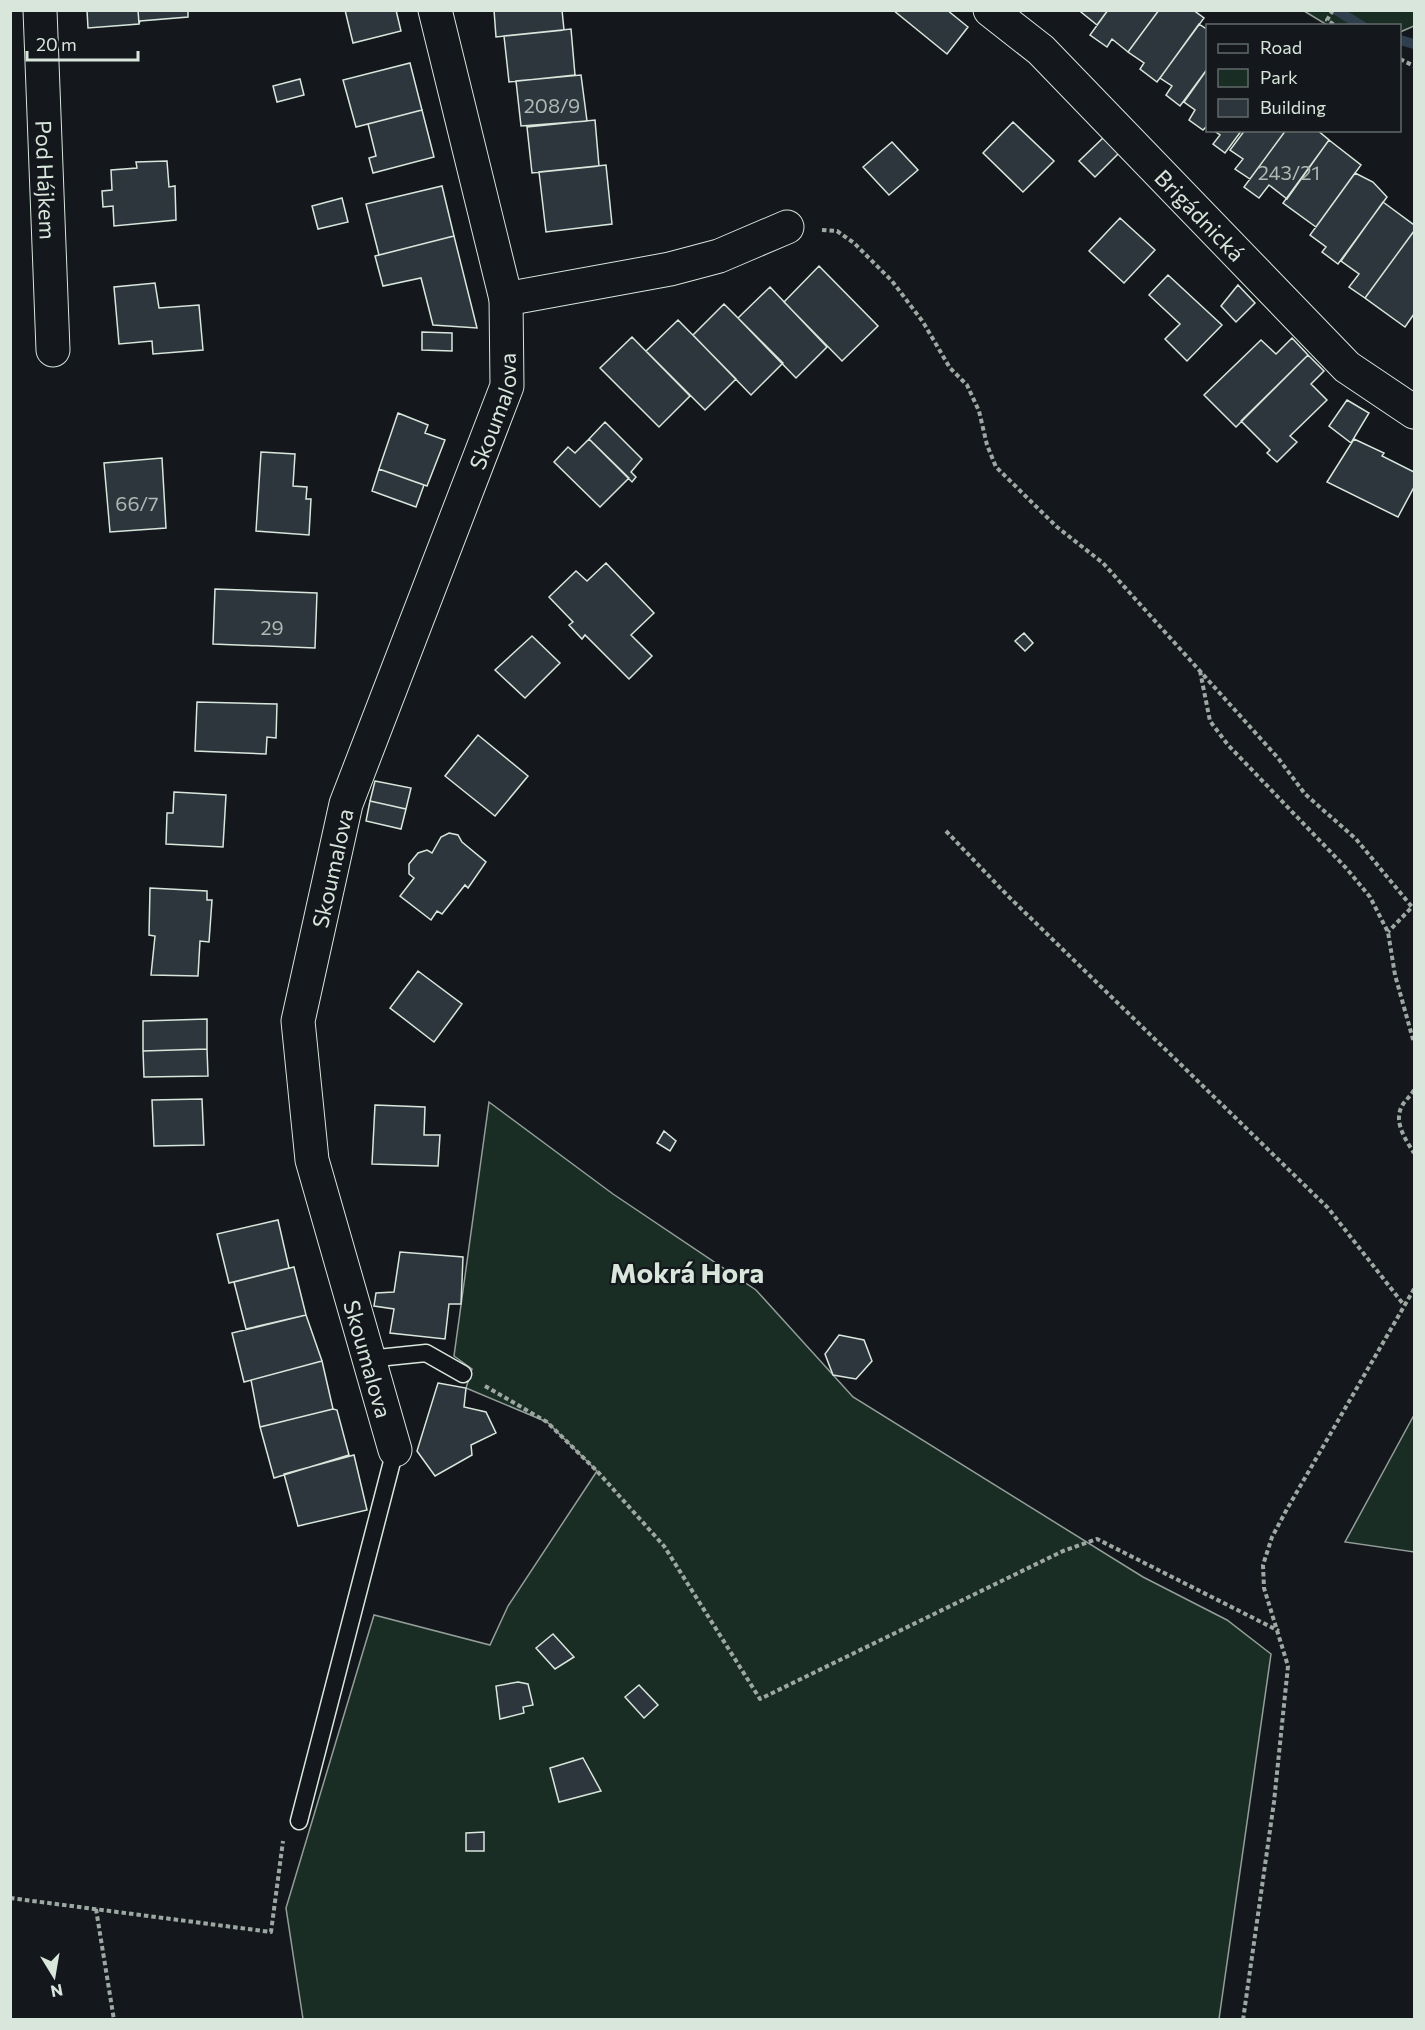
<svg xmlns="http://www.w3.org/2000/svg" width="1425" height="2030" viewBox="0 0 1425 2030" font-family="Commissioner,sans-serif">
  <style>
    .green { fill: #1a2d24; stroke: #939e99; stroke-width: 1.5 }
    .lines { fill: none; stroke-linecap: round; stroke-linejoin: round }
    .stream { stroke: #2f3f4d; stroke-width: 10 }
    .building { fill: #2c363c; stroke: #d8e6dc; stroke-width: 1.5 }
    .service-casing { stroke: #d8e6dc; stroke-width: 19 }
    .minor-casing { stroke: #d8e6dc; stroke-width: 35 }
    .path { stroke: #9da8a2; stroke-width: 4; stroke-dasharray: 4.5 3; stroke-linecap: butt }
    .service { stroke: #14181c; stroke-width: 16 }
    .minor { stroke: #14181c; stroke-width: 33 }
    .labels { text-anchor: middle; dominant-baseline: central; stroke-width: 4.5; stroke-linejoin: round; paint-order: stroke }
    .number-label { font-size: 20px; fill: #adbab4 }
    .street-label { font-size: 22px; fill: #d8e6dc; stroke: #14181c }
    .district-label { font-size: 28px; font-weight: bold; fill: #d8e6dc; stroke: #14181c }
  </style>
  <rect width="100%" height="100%" fill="#14181c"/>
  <!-- green -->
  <path class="green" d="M1304,11H1414V26L1400,32V26L1327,25Z
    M489,1102L613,1194L756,1290L853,1397L1143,1577L1227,1620L1271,1654L1219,2019H303L286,1908L374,1615L490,1645L508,1606L597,1471L547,1422L466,1388L472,1369L454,1356Z
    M1414,1415V1552L1345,1542Z"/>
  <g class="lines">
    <!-- stream -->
    <path class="stream" d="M1336,10L1362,26
      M1400,40L1414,44"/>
  </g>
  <!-- building -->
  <path class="building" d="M87,10H138L139,24L88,28Z
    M138,10H188V17L140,21L139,24Z
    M345,10H396L401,31L353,43Z
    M494,10H562L564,30L496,37Z
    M893,10H947L968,27L947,54Z
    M1082,10H1108L1097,25L1081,12Z
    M1108,10H1159L1128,52L1112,39L1107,47L1090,35Z
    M1159,10H1193L1204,18L1157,82L1140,69L1144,63L1128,52Z
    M1199,24L1208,30V68L1180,106L1166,95L1172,86L1160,78Z
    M571,29L575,75L509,82L504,36Z
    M410,63L422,110L356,127L343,80Z
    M1208,68V125L1203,130L1189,120L1195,110L1184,102Z
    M581,75L587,121L521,126L516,81Z
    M300,79L304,95L277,102L273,86Z
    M422,110L434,157L373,173L369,158L376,156L368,124Z
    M595,120L599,166L532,173L527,127Z
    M1013,122L1054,161L1023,192L983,153Z
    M1213,130H1242L1225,153L1213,144L1220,135Z
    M1245,130H1286L1250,179L1235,169L1243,159L1230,150Z
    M1286,130H1317L1329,140L1287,199L1269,185L1259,198L1244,187Z
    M1103,138L1119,153L1095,177L1079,161Z
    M1329,140L1361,165L1316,227L1283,203Z
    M892,142L918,170L889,195L863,167Z
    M167,161L169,187L175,186L176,220L114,226L113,206L103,207L102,191L112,190L111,170L137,168L136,162Z
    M606,165L612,224L546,232L539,172Z
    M1355,173L1373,182L1387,197L1338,264L1322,252L1326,247L1310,235Z
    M442,186L454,236L379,255L366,204Z
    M342,198L348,222L318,229L312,206Z
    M1383,202L1414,225V231L1365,298L1349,287L1359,274L1341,261Z
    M1120,218L1155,250L1124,283L1089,251Z
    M1414,231V314L1405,327L1365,298Z
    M454,236L477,328L433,325L421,278L383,286L375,256Z
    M819,266L878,326L842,361L784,302Z
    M1168,275L1222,325L1187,361L1165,339L1180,324L1149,295Z
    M155,283L159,308L199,305L203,350L153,354L152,341L119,344L114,287Z
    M1238,285L1255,303L1236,322L1221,306Z
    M770,287L827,347L796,378L738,318Z
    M724,304L783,363L751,395L693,335Z
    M678,320L736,379L705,410L646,351Z
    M422,332L452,333V351L422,350Z
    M632,337L690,396L659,427L600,368Z
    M1292,338L1308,355L1236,427L1204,395L1261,340L1276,354Z
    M1308,355L1324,371L1311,384L1327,400L1290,436L1297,442L1277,462L1267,453L1270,450L1241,421Z
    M1347,400L1369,413L1351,443L1329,426Z
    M398,413L428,425L425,433L445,440L427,486L379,469Z
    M605,422L642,459L631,472L636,477L632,482L589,439Z
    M589,439L629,478L600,507L554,462L568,447L575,453Z
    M1354,439L1384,453L1382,456L1414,472V487L1398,517L1327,482Z
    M261,452L295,454L293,486L307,487L306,499H311L309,535L256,531Z
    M162,458L166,528L110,532L104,463Z
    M379,469L424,485L416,507L372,491Z
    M606,563L654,613L631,635L652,656L629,679L585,635L582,639L569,625L573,622L549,597L576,571L587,581Z
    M215,589L317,593L315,648L213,644Z
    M1024,633L1033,643L1025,651L1015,641Z
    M532,636L560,663L525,698L495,670Z
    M197,702L277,704L276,738L267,737L266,754L195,751Z
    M478,735L528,776L495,816L445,776Z
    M375,781L411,788L406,809L370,801Z
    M174,792L226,795L223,847L166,844L167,813H173Z
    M370,801L406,809L401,829L366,821Z
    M449,833L458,835L462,842L486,862L468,888L465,885L442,914L437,911L431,920L400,896L414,878L409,874V864L418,853L427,850L432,853L441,837Z
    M150,888L207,891V900H212L209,942L200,941L198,976L151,975L155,936L149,935Z
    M418,971L462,1004L434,1042L390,1008Z
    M207,1019V1049L143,1051V1021Z
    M207,1049L208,1076L144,1077L143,1051Z
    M202,1099L204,1145L154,1146L152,1100Z
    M375,1105L425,1107L424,1135H440L438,1166L372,1164Z
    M664,1131L676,1141L670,1151L657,1143Z
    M278,1220L289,1268L229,1283L217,1234Z
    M400,1252L463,1257L461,1304H449L445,1339L390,1333L394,1309L374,1306L376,1293L394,1292Z
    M294,1267L306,1315L246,1329L234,1282Z
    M306,1315L322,1361L244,1382L232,1333Z
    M839,1335L864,1340L872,1361L856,1379L833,1375L825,1354Z
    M322,1361L333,1409L260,1427L251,1380Z
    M438,1383L466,1388L464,1407L486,1412L496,1433L471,1445L472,1455L435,1476L417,1451Z
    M333,1409L337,1410L349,1455L274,1478L260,1427Z
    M354,1455L367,1510L298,1526L284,1474Z
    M553,1634L574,1657L555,1669L536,1648Z
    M518,1682L528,1684L533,1705L523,1707L524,1713L500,1719L496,1686Z
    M639,1685L658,1705L644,1718L625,1697Z
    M583,1758L601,1791L559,1802L550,1768Z
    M484,1832V1851H466V1833Z"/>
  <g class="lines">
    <defs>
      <path id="service" d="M368,1359L426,1353L463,1374
        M299,1821L395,1450"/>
      <g id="minor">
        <path id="s1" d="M40,10L53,350"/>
        <path id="s2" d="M990,10L1041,50L1347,367L1414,412"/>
        <path d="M506,299L670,269L719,256L787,227"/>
        <path id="s3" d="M395,1450L312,1160L298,1021L346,804L507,386L506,299L435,10"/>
      </g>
    </defs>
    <!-- service casing -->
    <use href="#service" class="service-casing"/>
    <!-- minor casing -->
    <use href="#minor" class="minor-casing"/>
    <!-- path -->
    <path class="path" d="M1333,10L1327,20L1336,26
      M1356,10H1358
      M1400,59L1414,66
      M822,230L837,231L854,243L892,281L923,322L950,368L967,385L979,411L987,445L996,467L1057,527L1103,563L1278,758L1305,794L1356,839L1412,907L1388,932
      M1200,671L1210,721L1228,745L1347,869L1370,897L1388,932L1395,975L1414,1043
      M946,831L1007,895L1328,1208L1404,1305
      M1414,1090C1411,1096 1405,1100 1402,1106C1393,1122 1406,1140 1414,1153
      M485,1386L547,1422L597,1471L664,1546L760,1699L1063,1551L1097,1539L1279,1631
      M10,1898L271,1932L283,1841
      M96,1909L114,2020
      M1243,2020L1274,1802L1288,1666L1264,1588L1263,1565L1272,1537L1287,1509L1414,1289"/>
    <!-- service -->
    <use href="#service" class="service"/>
    <!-- minor -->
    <use href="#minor" class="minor"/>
  </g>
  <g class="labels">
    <!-- number labels -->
    <g class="number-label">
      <text x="552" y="105">208/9</text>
      <text x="1289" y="172">243/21</text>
      <text x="137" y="503">66/7</text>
      <text x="272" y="627">29</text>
    </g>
    <!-- street labels -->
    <g class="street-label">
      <text stroke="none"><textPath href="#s1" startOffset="170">Pod Hájkem</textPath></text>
      <text stroke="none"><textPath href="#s2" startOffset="294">Brigádnická</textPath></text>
      <text stroke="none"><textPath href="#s3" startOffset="1084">Skoumalova</textPath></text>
      <text stroke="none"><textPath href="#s3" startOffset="598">Skoumalova</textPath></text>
      <text transform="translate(368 1359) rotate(74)">Skoumalova</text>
    </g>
    <!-- district labels -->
    <g class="district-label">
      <text x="687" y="1272">Mokrá Hora</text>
    </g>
  </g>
  <!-- border -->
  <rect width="1425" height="2030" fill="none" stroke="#d8e6dc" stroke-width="24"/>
  <!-- legend -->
  <rect x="1206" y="24" width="195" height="108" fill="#14181c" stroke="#626a69" stroke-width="1.5"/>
  <rect x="1218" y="44" width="30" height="9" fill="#14181c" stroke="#626a69" stroke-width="1.5"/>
  <text x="1260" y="54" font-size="18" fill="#d8e6dc">Road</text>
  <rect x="1218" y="69" width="30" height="18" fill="#1a2d24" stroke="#626a69" stroke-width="1.5"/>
  <text x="1260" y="84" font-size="18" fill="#d8e6dc">Park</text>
  <rect x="1218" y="99" width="30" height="18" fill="#2c363c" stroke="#626a69" stroke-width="1.5"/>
  <text x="1260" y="114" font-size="18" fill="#d8e6dc">Building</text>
  <!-- north arrow -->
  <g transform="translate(54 1976) rotate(169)" stroke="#14181c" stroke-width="4.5" paint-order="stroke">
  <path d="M0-4.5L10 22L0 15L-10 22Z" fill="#d8e6dc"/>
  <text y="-9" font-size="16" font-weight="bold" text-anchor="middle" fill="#d8e6dc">N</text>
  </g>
  <!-- scale -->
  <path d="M27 51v9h111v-9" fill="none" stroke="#d8e6dc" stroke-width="3"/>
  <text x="36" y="51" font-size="18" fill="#d8e6dc" stroke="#14181c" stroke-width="4.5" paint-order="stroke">20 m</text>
</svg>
